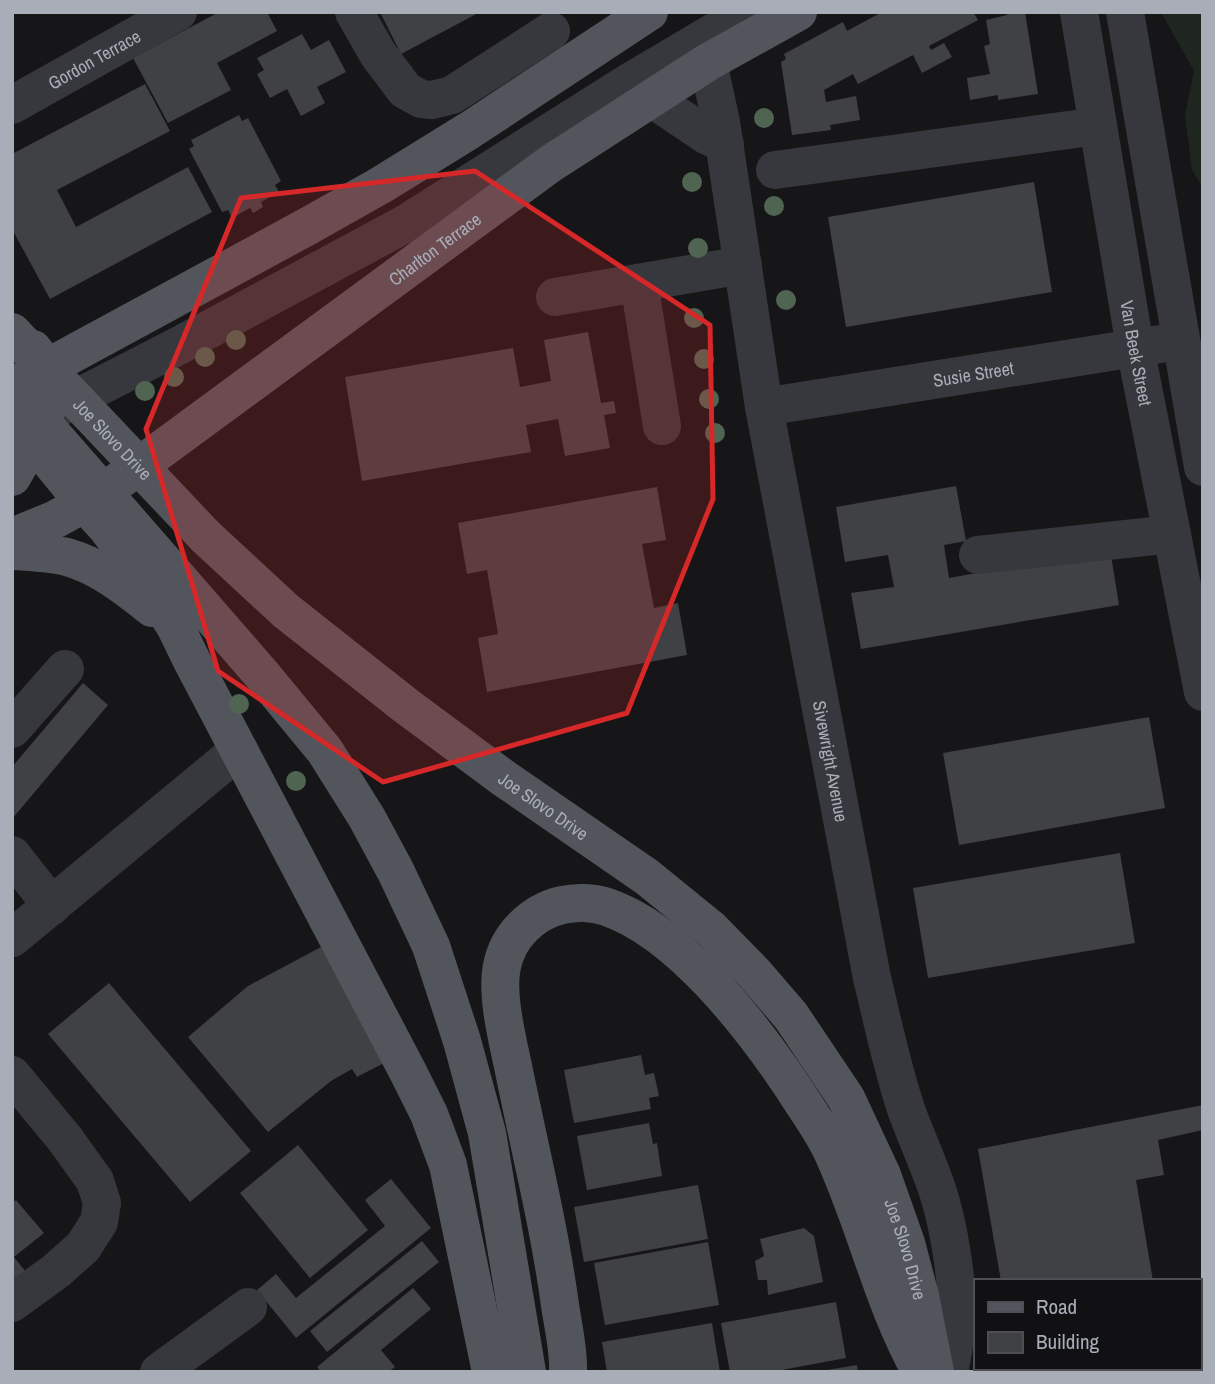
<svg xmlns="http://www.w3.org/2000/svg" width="1215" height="1384" viewBox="0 0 1215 1384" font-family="'Archivo Narrow',sans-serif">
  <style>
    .green { fill: #1e261f }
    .building { fill: #404145 }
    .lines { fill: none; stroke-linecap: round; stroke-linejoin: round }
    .minor { stroke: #37383d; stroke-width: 38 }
    .major { stroke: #53555c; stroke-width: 38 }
    .major-bridge { stroke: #53555c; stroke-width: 38 }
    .tree { fill: #506452 }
    .marked { fill: #d62828; fill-opacity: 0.2; stroke: #d62828; stroke-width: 5; stroke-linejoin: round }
    .labels { text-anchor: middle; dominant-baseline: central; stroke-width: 5; stroke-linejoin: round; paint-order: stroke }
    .street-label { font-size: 18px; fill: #a8adb8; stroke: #111113 }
  </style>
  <rect width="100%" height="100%" fill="#161618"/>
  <!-- green -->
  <path class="green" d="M1161,12H1203V188L1192,170L1185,115L1194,71Z"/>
  <!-- building -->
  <path class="building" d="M219,12H267L277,31L217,63L231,90L168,123L133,58Z
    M380,12H480L401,54Z
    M882,12H973L978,20L929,46L931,50L944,43L952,57L922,73L913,55L858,84L853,74L824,90L826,102L856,96L860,120L830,125L831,130L792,135L781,62L786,59L784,54L843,22L847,31Z
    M1007,12H1025L1038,94L998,100V95L970,100L967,78L990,74L984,46L990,44L986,20L1007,15Z
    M302,34L311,50L329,40L346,72L317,87L325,103L301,116L287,89L270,98L257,74L264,70L257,58Z
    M145,84L170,131L57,190L76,227L188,167L212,212L50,299L12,229V154Z
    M239,115L242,121L248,118L281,181L275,185L279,192L261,202L263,207L253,213L250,208L232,218L228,210L222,212L189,149L194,146L191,140Z
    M1034,182L1052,292L846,327L828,217Z
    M588,332L601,403L614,401L616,413L604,415L610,448L565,456L558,419L526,425L531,452L362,481L345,377L513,348L520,387L551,381L544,340Z
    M956,486L966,541L944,545L949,578L1110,549L1119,605L861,649L851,593L894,587L888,555L845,562L836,507Z
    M657,487L666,540L642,544L654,608L678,603L687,655L487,692L478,638L498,634L487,570L467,574L458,523Z
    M83,683L108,705L12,819V767Z
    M1149,717L1165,808L959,845L943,753Z
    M1120,853L1135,943L928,978L913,888Z
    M321,947L384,1063L357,1077L352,1069L331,1081L268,1132L188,1037L248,986Z
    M109,983L251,1151L190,1202L48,1034Z
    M641,1055L645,1075L654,1073L659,1096L649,1098L651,1109L574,1123L564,1070Z
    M1203,1105V1130L1158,1140L1164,1175L1136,1180L1153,1281H1001L978,1149Z
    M649,1123L653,1144L657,1143L662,1176L587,1190L577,1136Z
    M298,1145L368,1230L310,1278L240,1193Z
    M391,1179L431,1228L296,1338L257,1290L276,1274L296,1298L385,1226L365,1200Z
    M698,1185L708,1239L584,1262L574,1207Z
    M16,1200L44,1233L14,1257L30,1277L12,1292V1203Z
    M804,1228L814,1236L823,1282L768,1295L767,1280H758L755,1261L764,1256L760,1239Z
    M422,1241L439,1262L327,1352L310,1331Z
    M708,1242L719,1305L605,1325L594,1263Z
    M413,1288L431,1309L381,1350L395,1367L388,1372H321L317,1367Z
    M836,1302L846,1358L771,1372H730L721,1323Z
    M712,1323L720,1372H607L602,1342Z
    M857,1365L858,1372H828L827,1370Z
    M1016,1368H1167L1168,1372H1017Z"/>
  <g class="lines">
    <!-- minor -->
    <g class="minor">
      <path d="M354,12L378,54L405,90L421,99L432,100L452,95L551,31"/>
      <path id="s1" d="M1079,12L1135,347L1203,692"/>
      <path d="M1125,12L1203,467"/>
      <path id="s2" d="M708,62L721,122L764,407L872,978C883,1023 892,1068 907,1112C917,1139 929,1165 938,1192C949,1227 957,1277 957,1314C957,1333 953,1353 949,1372"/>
      <path d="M651,98L706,135L725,144"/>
      <path id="s3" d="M12,105L178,12"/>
      <path d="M775,170L1098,126"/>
      <path d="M639,283L662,426"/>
      <path d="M555,297L743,265"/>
      <path id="s4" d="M764,407L1160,344"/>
      <path d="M46,414L180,345L405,224L631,81L748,12"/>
      <path d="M978,555L1172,534"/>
      <path d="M12,729L65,669"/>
      <path d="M12,855L52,906"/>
      <path d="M12,938L239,750"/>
      <path d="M12,1075L65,1139L95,1181L102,1203L99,1222L83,1247L56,1271L12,1303"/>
      <path d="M159,1372L248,1307"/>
    </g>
    <!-- major -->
    <g class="major">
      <path d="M17,384L310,225L381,185L470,130L649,12"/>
      <path d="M12,415L85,504L107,528L147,582L175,626L192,661L408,1072L429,1114L448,1165L491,1372"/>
      <path d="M12,477L39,430L46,413L47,401V368L33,349"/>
      <path id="s5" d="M12,537L56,519L98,496L550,164L708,62L798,12"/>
      <path id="s6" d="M206,537L286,611L405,705L502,777L647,877L711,929L754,973L791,1016L846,1098L882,1175L906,1243L920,1296L935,1372"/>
      <path d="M12,551C30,552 50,553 67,557C99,566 126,587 152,608"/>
      <path d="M171,570L264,677L325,751L367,818L396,872L431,946L462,1041L487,1133L527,1372"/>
      <path d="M568,1372C569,1350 563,1326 560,1305C549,1224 529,1146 513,1066C507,1038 496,994 502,966C508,936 532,912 562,905C575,902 593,902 607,907C680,932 752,1026 794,1089C806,1108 820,1127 830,1147C865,1220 881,1301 921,1372"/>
    </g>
    <!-- major-bridge -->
    <g class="major-bridge">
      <path id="s7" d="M12,332L206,537"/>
      <path d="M12,388L171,570"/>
    </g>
  </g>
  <!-- trees -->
  <g class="tree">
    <circle cx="764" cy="118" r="10"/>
    <circle cx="692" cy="182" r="10"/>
    <circle cx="774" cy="206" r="10"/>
    <circle cx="698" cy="248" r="10"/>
    <circle cx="786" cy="300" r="10"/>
    <circle cx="694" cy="318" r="10"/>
    <circle cx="236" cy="340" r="10"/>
    <circle cx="205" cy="357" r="10"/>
    <circle cx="704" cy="359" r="10"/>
    <circle cx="174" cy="377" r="10"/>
    <circle cx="145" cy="391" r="10"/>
    <circle cx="709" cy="399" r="10"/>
    <circle cx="715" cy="433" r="10"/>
    <circle cx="239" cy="704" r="10"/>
    <circle cx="296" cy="781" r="10"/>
  </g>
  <!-- marked area -->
  <path class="marked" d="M475,171L710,325L713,499L627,713L383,782L218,671L146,429L241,198Z"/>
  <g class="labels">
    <!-- street labels -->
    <g class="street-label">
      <text stroke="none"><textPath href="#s3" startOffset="94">Gordon Terrace</textPath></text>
      <text stroke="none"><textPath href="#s5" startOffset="513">Charlton Terrace</textPath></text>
      <text stroke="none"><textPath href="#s1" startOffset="346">Van Beek Street</textPath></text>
      <text stroke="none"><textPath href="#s4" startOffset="212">Susie Street</textPath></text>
      <text stroke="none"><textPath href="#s7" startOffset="147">Joe Slovo Drive</textPath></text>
      <text stroke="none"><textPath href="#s2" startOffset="710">Sivewright Avenue</textPath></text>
      <text stroke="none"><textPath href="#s6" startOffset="432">Joe Slovo Drive</textPath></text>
      <text stroke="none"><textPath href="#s6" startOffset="1020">Joe Slovo Drive</textPath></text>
    </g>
  </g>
  <!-- border -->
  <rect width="1215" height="1384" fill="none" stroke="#a8adb8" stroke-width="28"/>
  <!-- legend -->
  <rect x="974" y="1279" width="228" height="91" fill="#111113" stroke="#4d4f55" stroke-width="2"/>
  <rect x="988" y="1302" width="35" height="10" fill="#53555c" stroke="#4d4f55" stroke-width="2"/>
  <text x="1036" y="1314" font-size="21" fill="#a8adb8">Road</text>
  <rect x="988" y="1332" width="35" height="21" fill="#404145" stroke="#4d4f55" stroke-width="2"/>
  <text x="1036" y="1349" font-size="21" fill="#a8adb8">Building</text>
</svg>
